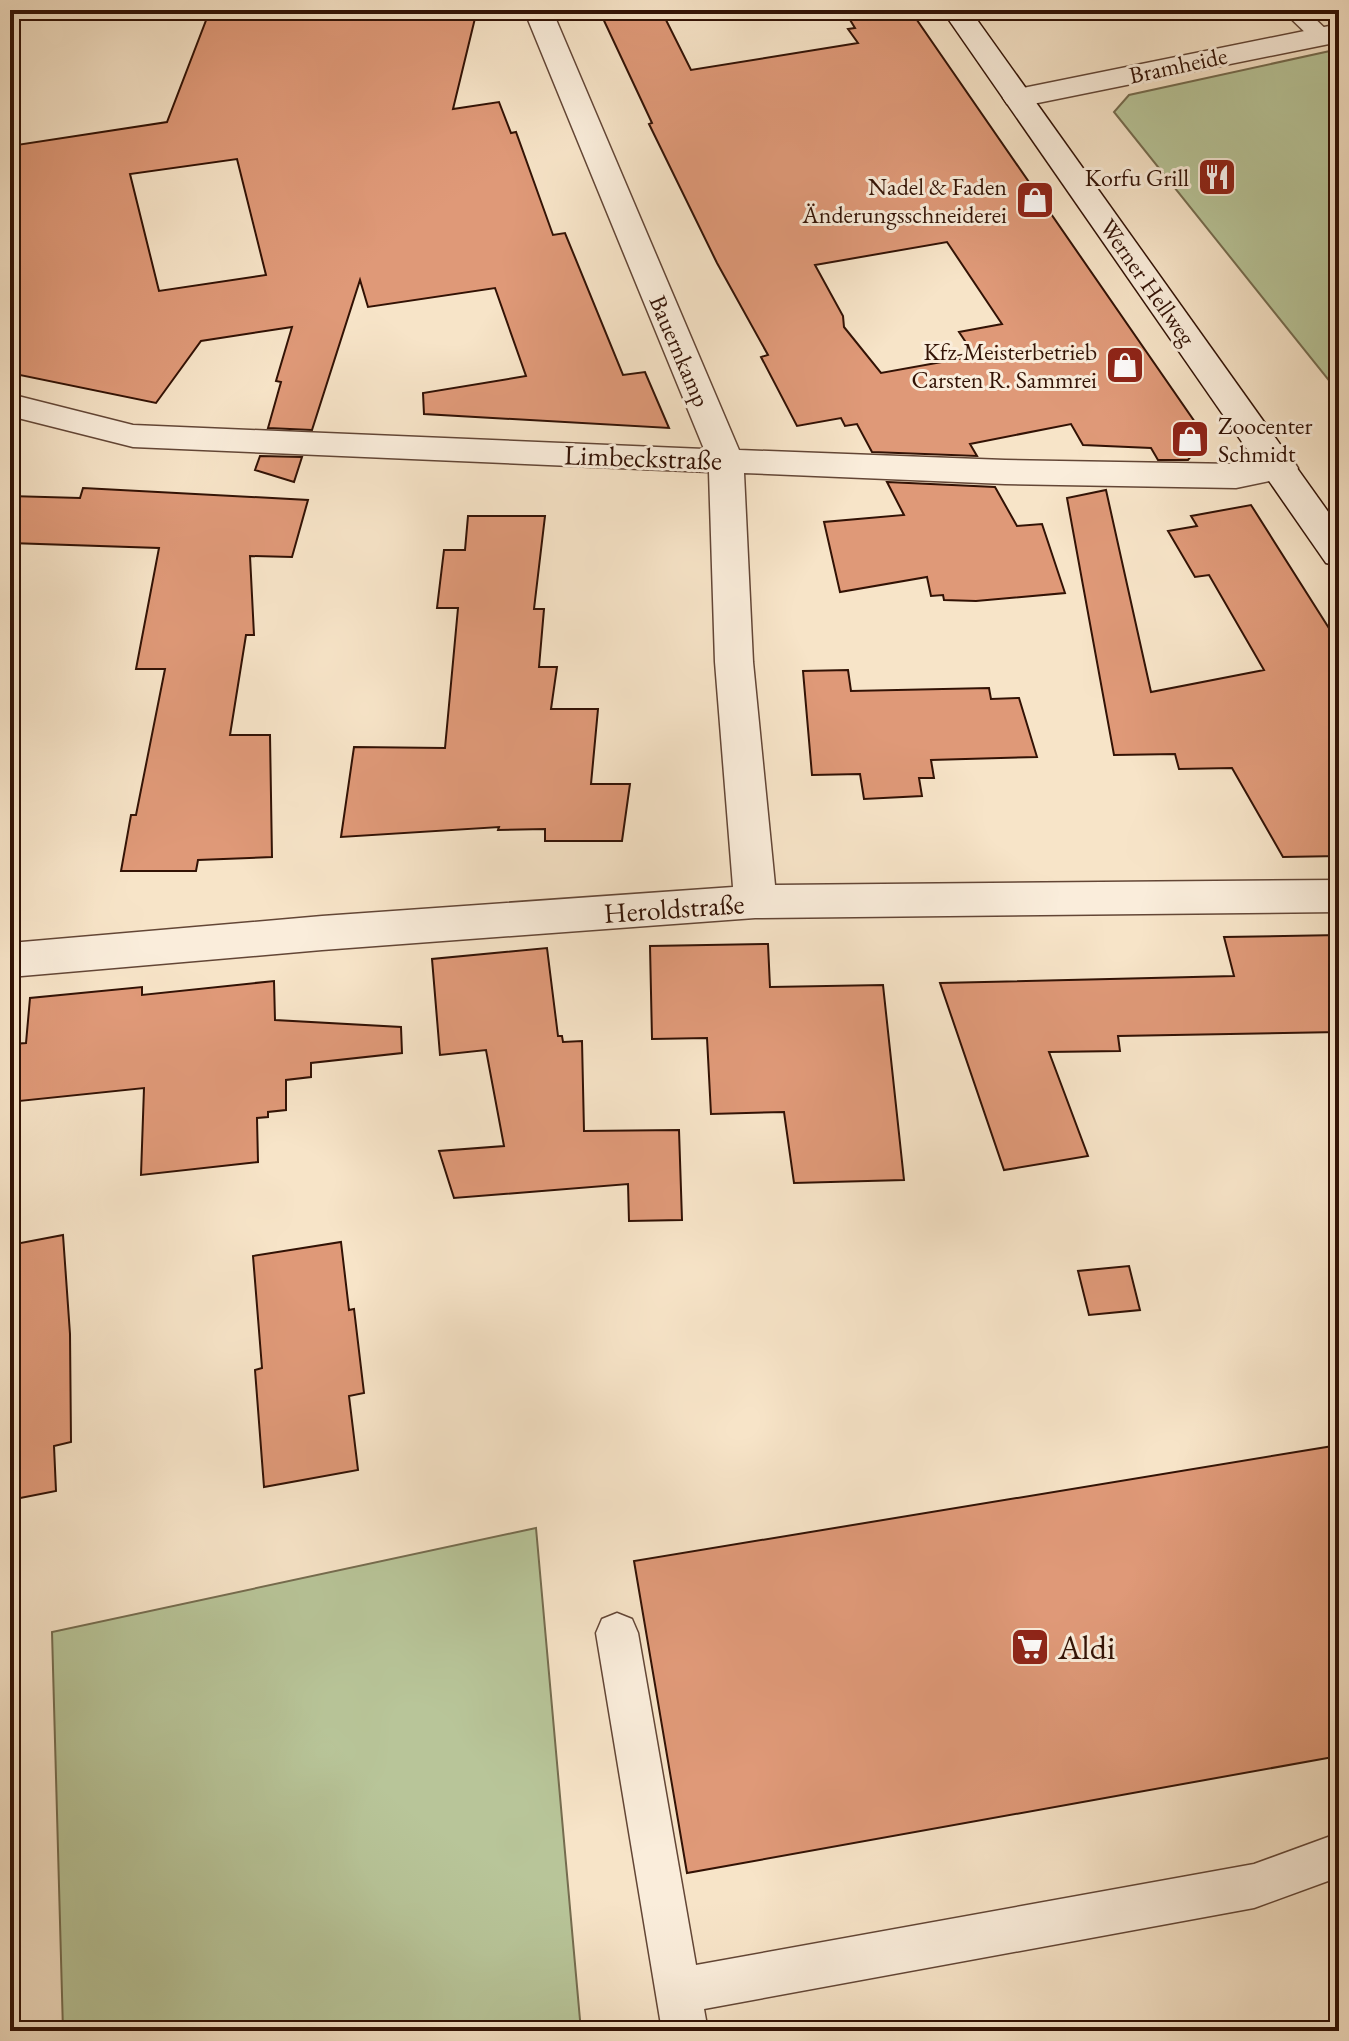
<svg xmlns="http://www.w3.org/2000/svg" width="1349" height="2041" viewBox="0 0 1349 2041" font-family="'EB Garamond',serif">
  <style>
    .green { fill: #b8c599; stroke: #756c4f; stroke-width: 2 }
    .building { fill: #df9978; stroke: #321205; stroke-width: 2; fill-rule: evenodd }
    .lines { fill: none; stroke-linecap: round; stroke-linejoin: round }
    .lane-casing { stroke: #634636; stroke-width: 3 }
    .street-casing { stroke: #634636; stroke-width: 3 }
    .secondary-casing { stroke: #321205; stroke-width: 3 }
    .lane { fill: #faeddb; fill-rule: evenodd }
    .street { fill: #faeddb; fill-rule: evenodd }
    .secondary { fill: #faeddb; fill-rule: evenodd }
    .labels { text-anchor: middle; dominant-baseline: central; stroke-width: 6; stroke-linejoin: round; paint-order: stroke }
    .far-street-label { font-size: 24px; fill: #321205; stroke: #faeddb }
    .far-poi-label { font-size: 24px; fill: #321205; stroke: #faeddb; text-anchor: end }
    .street-label { font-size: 28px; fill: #321205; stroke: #faeddb }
    .near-poi-label { font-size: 34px; fill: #321205; stroke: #faeddb; text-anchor: start }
  </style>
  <rect width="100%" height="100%" fill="#f7e4c8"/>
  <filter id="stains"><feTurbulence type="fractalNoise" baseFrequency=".0025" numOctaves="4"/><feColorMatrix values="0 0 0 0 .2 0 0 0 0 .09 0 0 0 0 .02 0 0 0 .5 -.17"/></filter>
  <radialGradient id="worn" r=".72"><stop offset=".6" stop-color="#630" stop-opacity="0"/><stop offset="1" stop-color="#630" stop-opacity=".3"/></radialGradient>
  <!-- green -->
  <path class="green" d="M1339,49V393L1114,112L1129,95Z
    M536,1528L581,2031H63L52,1632Z"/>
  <!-- building -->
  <path class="building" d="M210,10H477L453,109L499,102L511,133L516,132L553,235L565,233L623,375L645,372L669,428L424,414L423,393L526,376L495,288L368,307L360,280L312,430L268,428L281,382L276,381L292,327L201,341L156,403L10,373V146L167,122ZM237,159L266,275L159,291L130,174Z
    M599,10H661L691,70L858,43L848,29L855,28L844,10H910L1206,438L1188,460H1158L1151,448L1083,445L1071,424L970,444L977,456L872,452L857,424L845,426L841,418L797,426L761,357L768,355L717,263L649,124L652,123ZM947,242L1002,324L959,332L975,356L881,373L844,327L843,316L815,265Z
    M260,456L302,457L294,482L255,470Z
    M887,482L995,487L1017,526L1042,524L1065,593L976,601L944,600L943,595L931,596L927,577L840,592L824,522L904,515Z
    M83,488L308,500L292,557L250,556L254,635H246L230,735H270L272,857L198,860L196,871H121L131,815H136L165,669H136L159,548L10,543V496L80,498Z
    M1106,490L1151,692L1264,670L1209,575L1195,577L1168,531L1197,526L1191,516L1251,505L1339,644V856L1283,857L1232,768L1179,769L1175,754L1114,755L1067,498Z
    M468,516H545L534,609H544L539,667H557L551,709H598L591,784H630L622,841H545V829L498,830L499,827L341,837L354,747L445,748L458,608H437L444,550H465Z
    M848,670L851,691L989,688L991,699L1019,698L1037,757L931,760L934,778H919L922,796L864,799L860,774L812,775L803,671Z
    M1339,935V1032L1118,1036L1120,1051L1049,1052L1088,1156L1004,1170L940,983L1234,976L1224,937Z
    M768,944L770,987L883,985L904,1180L794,1183L784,1112L711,1114L707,1038L652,1039L650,946Z
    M547,948L558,1036H562L563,1042L582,1041L584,1131L679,1130L682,1220L629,1221L628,1184L454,1198L439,1151L504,1146L486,1050L440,1055L432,959Z
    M274,981L275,1020L401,1027L402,1053L311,1063V1077L286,1080V1110L268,1112V1117L257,1118L258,1162L141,1175L144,1088L10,1102L13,1044L26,1043L30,998L142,987V995Z
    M63,1235L70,1334L71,1442L54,1446L56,1491L10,1500V1245Z
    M341,1242L349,1310L354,1309L364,1393L349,1396L358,1470L264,1487L255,1370L262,1368L253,1256Z
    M1129,1266L1140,1310L1089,1315L1078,1271Z
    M1339,1445V1756L687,1873L634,1561Z"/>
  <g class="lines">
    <defs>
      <path id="lane" d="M1282,10H1306L1333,36L1322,43L1314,41Z
        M617,1613L632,1619L638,1633L696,1965L1254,1864L1339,1833V1877L1254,1908L704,2009L708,2031H662L596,1633L602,1619Z"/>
      <path id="street" d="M524,10H552L739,450L1005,460L1236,464L1280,456L1293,460L1298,468L1293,476L1236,488L1005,484L744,473L753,662L775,885L1339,880V912L755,918L322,950L10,977V943L322,916L733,887L715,662L709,472L133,447L10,416V394L133,425L704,449Z
        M1339,24V42L1018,107L1007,104L1003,98L1007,92L1018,89Z"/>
      <path id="secondary" d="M942,10H970L1339,527V566L1326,563Z"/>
    </defs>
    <!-- lane casing -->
    <use href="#lane" class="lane-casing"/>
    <!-- street casing -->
    <use href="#street" class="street-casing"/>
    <!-- secondary casing -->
    <use href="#secondary" class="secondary-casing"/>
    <!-- lane -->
    <use href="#lane" class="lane"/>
    <!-- street -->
    <use href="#street" class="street"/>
    <!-- secondary -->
    <use href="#secondary" class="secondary"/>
  </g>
  <!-- icons -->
  <defs>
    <symbol id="restaurant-square" viewBox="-11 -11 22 22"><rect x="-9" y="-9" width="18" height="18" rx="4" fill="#8f2418" stroke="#faeddb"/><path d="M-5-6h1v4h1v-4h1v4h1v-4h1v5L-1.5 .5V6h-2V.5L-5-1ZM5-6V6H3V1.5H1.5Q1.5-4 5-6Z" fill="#fff"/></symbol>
    <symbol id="shop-square" viewBox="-11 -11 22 22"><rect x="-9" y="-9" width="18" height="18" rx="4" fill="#8f2418" stroke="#faeddb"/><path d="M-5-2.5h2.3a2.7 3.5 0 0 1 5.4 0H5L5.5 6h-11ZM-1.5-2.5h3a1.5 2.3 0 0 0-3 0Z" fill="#fff"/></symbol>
    <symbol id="supermarket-square" viewBox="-11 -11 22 22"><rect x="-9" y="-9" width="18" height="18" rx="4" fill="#8f2418" stroke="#faeddb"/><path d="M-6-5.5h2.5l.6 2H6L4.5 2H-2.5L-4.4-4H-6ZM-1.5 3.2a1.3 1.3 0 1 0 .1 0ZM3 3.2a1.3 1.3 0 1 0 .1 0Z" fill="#fff"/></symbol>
  </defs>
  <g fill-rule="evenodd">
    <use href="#restaurant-square" x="1195" y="155" width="44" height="44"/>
    <use href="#shop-square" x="1013" y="178" width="44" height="44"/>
    <use href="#shop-square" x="1103" y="343" width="44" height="44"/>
    <use href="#shop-square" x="1168" y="417" width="44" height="44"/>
    <use href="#supermarket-square" x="1008" y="1625" width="44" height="44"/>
  </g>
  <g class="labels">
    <!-- far-street labels -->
    <g class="far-street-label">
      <text transform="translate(1178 65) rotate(-12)">Bramheide</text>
      <text transform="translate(1148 282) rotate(55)">Werner Hellweg</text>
      <text transform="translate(680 351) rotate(67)">Bauernkamp</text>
    </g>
    <!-- far-poi labels -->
    <g class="far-poi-label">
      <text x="1189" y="177">Korfu Grill</text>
      <text x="1007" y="186">Nadel &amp; Faden<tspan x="1007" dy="28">Änderungsschneiderei</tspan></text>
      <text x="1097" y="351">Kfz-Meisterbetrieb<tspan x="1097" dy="28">Carsten R. Sammrei</tspan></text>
      <text x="1218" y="425" text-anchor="start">Zoocenter<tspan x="1218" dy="28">Schmidt</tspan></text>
    </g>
    <!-- street labels -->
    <g class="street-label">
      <text transform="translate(643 457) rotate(2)">Limbeckstraße</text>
      <text transform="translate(674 908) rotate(-4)">Heroldstraße</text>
    </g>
    <!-- near-poi labels -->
    <g class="near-poi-label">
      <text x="1058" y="1647">Aldi</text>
    </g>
  </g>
  <!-- margin -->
  <rect width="1349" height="2041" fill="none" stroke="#f7e4c8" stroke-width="40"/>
  <rect x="12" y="12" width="1325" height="2017" fill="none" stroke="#321205" stroke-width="4"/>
  <rect x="20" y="20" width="1309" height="2001" fill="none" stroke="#321205" stroke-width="2"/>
  <rect width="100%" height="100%" filter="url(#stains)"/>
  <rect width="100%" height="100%" fill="url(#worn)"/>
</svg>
